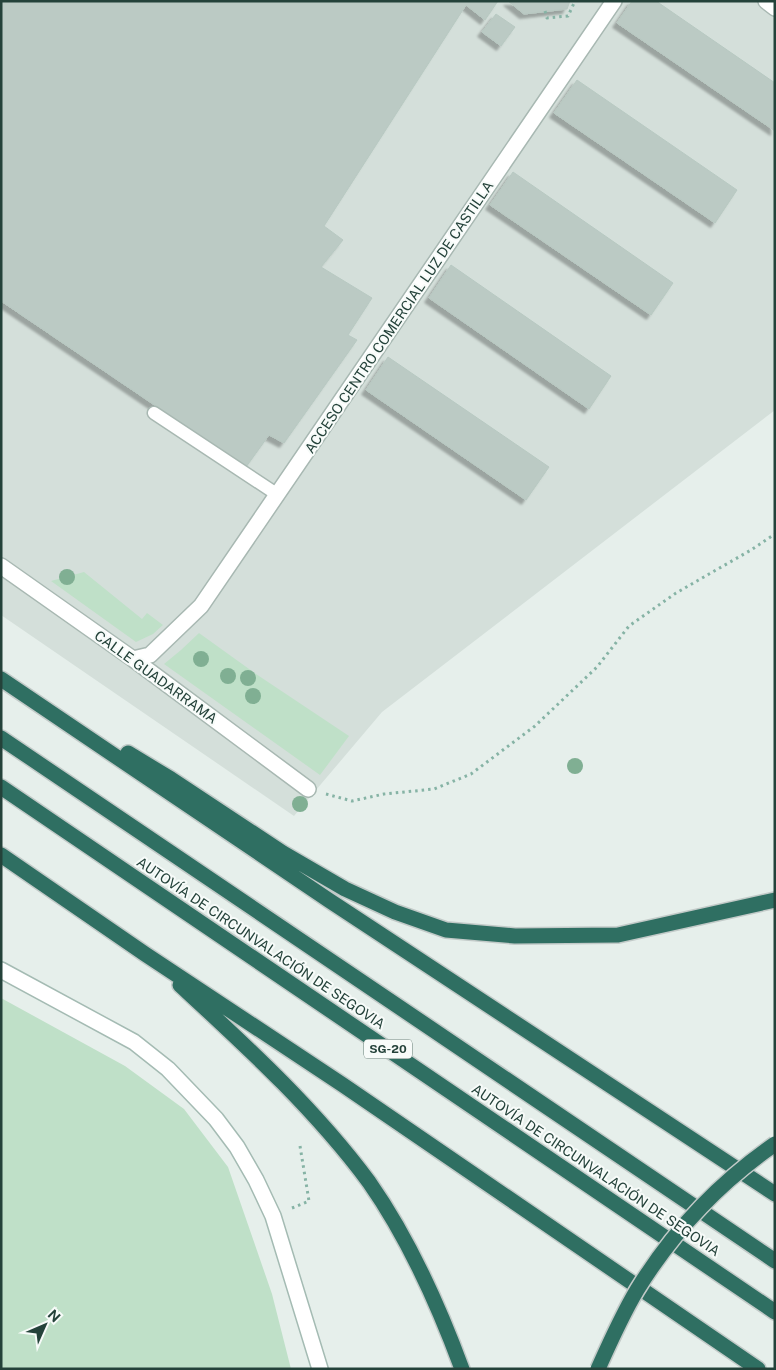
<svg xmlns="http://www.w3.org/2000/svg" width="776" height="1370" viewBox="0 0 776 1370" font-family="'Public Sans',sans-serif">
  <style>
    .built { fill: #d4dfda }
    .green { fill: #bfe0c8 }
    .building { fill: #bbcac4; stroke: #b8c9c2; filter: url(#shadow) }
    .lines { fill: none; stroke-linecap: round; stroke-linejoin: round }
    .service-casing { stroke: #a8b8b2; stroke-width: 15 }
    .minor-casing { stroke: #a8b8b2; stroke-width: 18 }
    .secondary-casing { stroke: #a4bbb3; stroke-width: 18 }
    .motorway-casing { stroke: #c2cac8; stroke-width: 18 }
    .path { stroke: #86b3a5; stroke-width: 3; stroke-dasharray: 2.5 4; stroke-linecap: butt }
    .service { stroke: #fff; stroke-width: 12 }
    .minor { stroke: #fff; stroke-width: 15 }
    .secondary { stroke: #fff; stroke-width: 15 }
    .motorway { stroke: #2f6f62; stroke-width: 15 }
    .motorway-bridge-casing { stroke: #c2cac8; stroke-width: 18; stroke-linecap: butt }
    .motorway-bridge { stroke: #2f6f62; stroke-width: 15 }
    .tree { fill: #80af93 }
    .labels { text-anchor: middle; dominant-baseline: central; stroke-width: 4; stroke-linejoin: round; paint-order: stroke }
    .shield { fill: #f7fbf9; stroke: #637a73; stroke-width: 1 }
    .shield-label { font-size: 12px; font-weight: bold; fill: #24423a }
    .street-label { font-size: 14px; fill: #24423a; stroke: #f7fbf9 }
  </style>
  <defs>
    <filter id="shadow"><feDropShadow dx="-4.5" dy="4.5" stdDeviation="1" flood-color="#0004"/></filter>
  </defs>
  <rect width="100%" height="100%" fill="#e6efeb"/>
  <!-- built -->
  <path class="built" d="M1,1H775V410L382,712L294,816L1,615Z"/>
  <!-- green -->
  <path class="green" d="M84,572L142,619L147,613L163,625L153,634L136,642L51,581Z
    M199,633L256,674L349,736L320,775L164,664L181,650Z
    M1,998L125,1066L184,1109L228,1167L272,1294L291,1369H1Z"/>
  <!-- building -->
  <path class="building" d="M1,1H498L485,20L466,5L324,226L343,240L321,267L372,298L348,335L357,340L284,443L269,435L246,467L1,301Z
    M508,1H570L567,9L524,14Z
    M632,1H656L775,83V131L617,23Z
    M496,14L515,27L501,46L482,32Z
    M577,80L737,190L715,223L554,113Z
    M513,172L673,283L651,315L490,205Z
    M451,265L611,376L589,409L429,298Z
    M388,357L549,467L526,500L366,390Z"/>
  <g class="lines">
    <defs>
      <path id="service" d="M154,413L278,495"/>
      <path id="minor" d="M766,1L775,8
        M1,566L133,659L308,789
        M133,659L150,655L201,606L614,1"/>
      <path id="secondary" d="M1,970L134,1042L168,1069L216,1119L237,1147L256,1180L273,1216L320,1369"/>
      <path id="motorway" d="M1,679L330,901L775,1194
        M1,738L775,1261
        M128,753L171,779L283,853L345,889L395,912L446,930L515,936L618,935L775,900
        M1,787L775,1312
        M1,855L145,954L343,1085L758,1369
        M180,985C247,1047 314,1108 369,1182C409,1239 438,1304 462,1369"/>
    </defs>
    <!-- service casing -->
    <use href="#service" class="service-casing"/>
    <!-- minor casing -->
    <use href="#minor" class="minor-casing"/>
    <!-- secondary casing -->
    <use href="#secondary" class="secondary-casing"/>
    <!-- motorway casing -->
    <use href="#motorway" class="motorway-casing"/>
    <!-- path -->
    <path class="path" d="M545,11L547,18L568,16L575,1
      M326,794L352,801L384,794L434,789L471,774L535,726L597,667L629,626L676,593L751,550L775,534
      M292,1208L309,1201L300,1146"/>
    <!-- service -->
    <use href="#service" class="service"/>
    <!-- minor -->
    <use href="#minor" class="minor"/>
    <!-- secondary -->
    <use href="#secondary" class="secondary"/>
    <!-- motorway -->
    <use href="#motorway" class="motorway"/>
    <defs>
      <path id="motorway-bridge" d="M598,1369C610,1342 622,1315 637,1290C672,1233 720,1182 775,1144"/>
    </defs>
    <!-- motorway-bridge casing -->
    <use href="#motorway-bridge" class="motorway-bridge-casing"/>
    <!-- motorway-bridge -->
    <use href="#motorway-bridge" class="motorway-bridge"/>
  </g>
  <!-- trees -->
  <g class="tree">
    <circle cx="67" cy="577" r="8"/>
    <circle cx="201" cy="659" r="8"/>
    <circle cx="228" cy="676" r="8"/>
    <circle cx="248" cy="678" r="8"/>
    <circle cx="253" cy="696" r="8"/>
    <circle cx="575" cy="766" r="8"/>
    <circle cx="300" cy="804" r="8"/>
  </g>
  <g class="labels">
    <!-- shield labels -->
    <rect class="shield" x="364" y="1039.5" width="48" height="19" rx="4"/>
    <g class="shield-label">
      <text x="388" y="1049">SG-20</text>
    </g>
    <!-- street labels -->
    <g class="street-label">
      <text transform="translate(399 317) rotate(-56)">ACCESO CENTRO COMERCIAL LUZ DE CASTILLA</text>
      <text transform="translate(156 677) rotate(36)">CALLE GUADARRAMA</text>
      <text transform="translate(261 943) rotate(34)">AUTOVÍA DE CIRCUNVALACIÓN DE SEGOVIA</text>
      <text transform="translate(596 1170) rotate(34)">AUTOVÍA DE CIRCUNVALACIÓN DE SEGOVIA</text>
    </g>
  </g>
  <!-- border -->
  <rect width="776" height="1370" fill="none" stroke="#24423a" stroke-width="5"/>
  <!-- north arrow -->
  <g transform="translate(45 1325) rotate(45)" stroke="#f7fbf9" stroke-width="4" paint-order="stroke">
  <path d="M0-4L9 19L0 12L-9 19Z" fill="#24423a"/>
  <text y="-8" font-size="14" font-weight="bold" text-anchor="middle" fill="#24423a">N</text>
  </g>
</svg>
